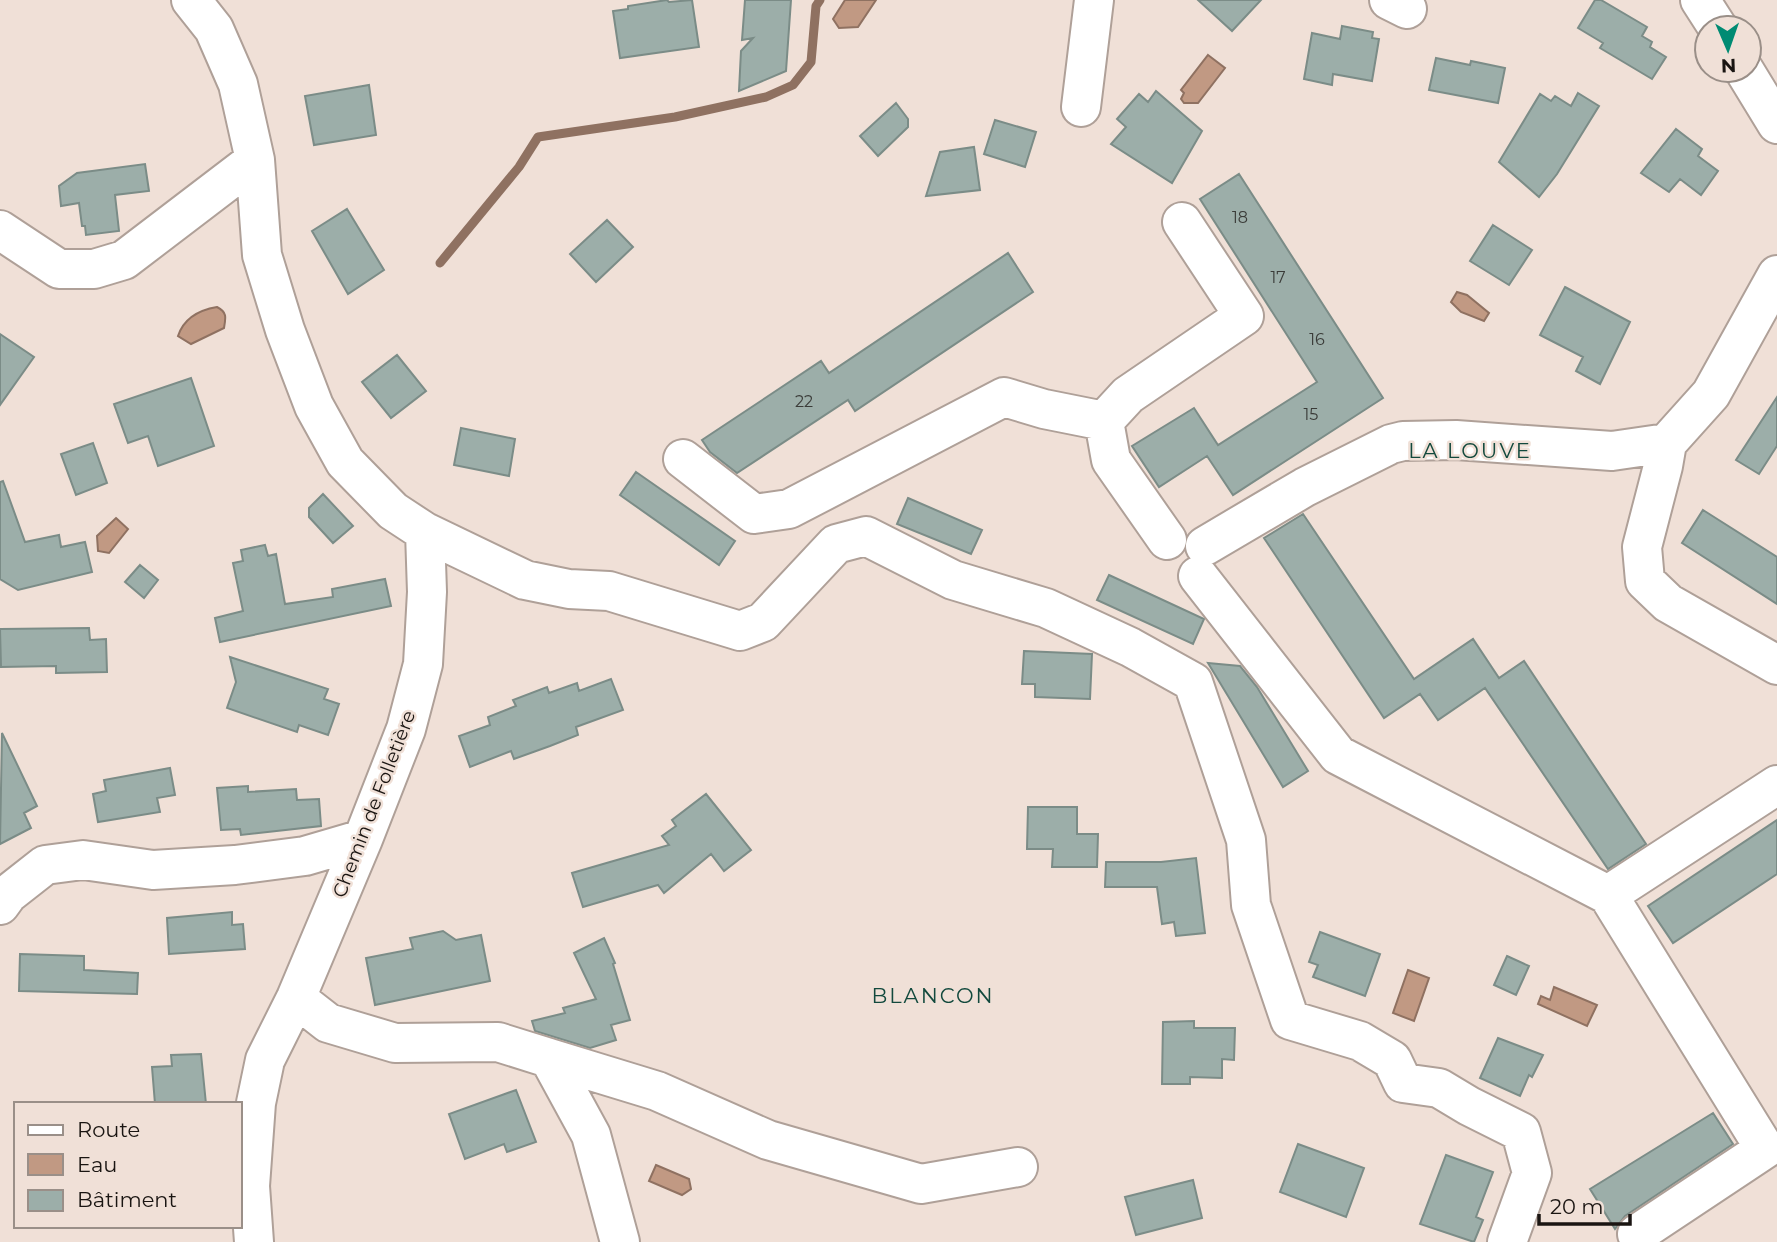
<svg xmlns="http://www.w3.org/2000/svg" width="1777" height="1242" viewBox="0 0 1777 1242" font-family="Montserrat,sans-serif">
  <style>
    .water { fill: #c19983; stroke: #8f7161; stroke-width: 2 }
    .lines { fill: none; stroke-linecap: round; stroke-linejoin: round }
    .stream { stroke: #8f7161; stroke-width: 9 }
    .building { fill: #9caea9; stroke: #7b8c87; stroke-width: 2 }
    .minor-casing { stroke: #afa098; stroke-width: 42 }
    .minor { stroke: #fff; stroke-width: 38 }
    .labels { text-anchor: middle; dominant-baseline: central; stroke-width: 5; stroke-linejoin: round; paint-order: stroke }
    .number-label { font-size: 16px; fill: #3a3b38 }
    .street-label { font-size: 19px; fill: #1a1512; stroke: #f0e0d7 }
    .neighbourhood-label { font-size: 21px; letter-spacing: 2px; fill: #12493d; stroke: #f0e0d7 }
  </style>
  <rect width="100%" height="100%" fill="#f0e0d7"/>
  <!-- water -->
  <path class="water" d="M845,0H876L858,27L839,28L833,19Z
    M1208,55L1225,68L1198,103H1184L1181,99L1184,93L1181,90Z
    M1457,292L1467,295L1489,313L1484,321L1461,312L1451,302Z
    M217,307C227,312 226,317 224,328L191,344L178,336C184,318 199,310 217,307Z
    M116,518L128,529L109,553L98,551L97,536Z
    M1408,970L1429,978L1414,1021L1393,1013Z
    M1554,987L1597,1005L1587,1026L1538,1004L1541,996L1550,1000Z
    M656,1165L689,1179L691,1189L682,1195L649,1181Z"/>
  <g class="lines">
    <!-- stream -->
    <path class="stream" d="M440,263L519,167L538,137L675,117L766,97L793,85L811,62L816,6L820,0"/>
  </g>
  <!-- building -->
  <path class="building" d="M667,0L669,2L692,0L699,47L620,58L613,11L628,9V6Z
    M745,0H791L786,71L739,91L741,51L753,38L742,40Z
    M1198,0H1261L1232,31Z
    M1595,0H1601L1647,27L1642,36L1652,42L1650,47L1666,57L1652,79L1600,48L1603,43L1578,28Z
    M1342,26L1373,32L1372,38L1379,39L1372,81L1333,74L1332,85L1304,79L1312,33L1340,39Z
    M1436,58L1470,65L1471,61L1505,68L1498,103L1429,90Z
    M369,85L376,135L314,145L305,96Z
    M1156,91L1202,131L1172,183L1111,144L1126,127L1117,119L1139,94L1148,102Z
    M1578,93L1599,106L1557,174L1539,197L1499,162L1540,94L1551,101L1555,96L1571,106Z
    M896,103L908,119V127L878,156L860,136Z
    M995,120L1036,132L1025,167L984,154Z
    M1676,129L1702,149L1698,156L1718,171L1701,195L1680,179L1669,192L1641,173Z
    M974,147L980,190L926,196L940,152Z
    M145,164L149,191L115,195L119,231L86,235L85,226H82L79,203L61,206L59,186L77,173Z
    M1239,174L1383,398L1233,495L1207,456L1159,487L1132,446L1194,408L1218,445L1317,382L1200,199Z
    M347,209L384,270L348,294L312,231Z
    M607,220L633,247L596,282L570,254Z
    M1493,225L1532,250L1509,285L1470,261Z
    M1008,253L1033,292L855,411L848,400L737,473L710,452L702,440L821,361L829,373Z
    M1565,287L1630,322L1600,384L1576,371L1583,357L1540,335Z
    M0,334L34,357L0,405Z
    M397,355L426,391L391,418L362,382Z
    M191,378L214,446L158,466L148,436L128,443L114,404Z
    M1777,397V446L1759,474L1736,460Z
    M461,428L515,439L509,476L454,465Z
    M93,443L107,483L76,495L61,454Z
    M636,472L735,541L719,565L620,495Z
    M3,481L25,542L59,535L61,547L85,542L92,572L18,590L0,579V482Z
    M323,494L353,526L333,543L309,517V508Z
    M908,498L982,530L971,554L897,524Z
    M1703,510L1777,557V604L1682,543Z
    M1303,514L1414,679L1473,639L1499,678L1524,661L1646,844L1608,869L1485,688L1438,720L1420,694L1384,718L1264,538Z
    M265,545L268,556L276,554L285,604L333,597L332,589L385,579L391,606L220,642L215,618L243,611L233,563L243,561L241,550Z
    M140,565L158,580L144,598L125,582Z
    M1109,575L1204,619L1193,644L1097,600Z
    M89,628L90,640L106,639L107,672L56,673V666L1,667L0,629Z
    M1024,651L1092,654L1090,699L1035,697V684H1022Z
    M230,657L328,689L324,699L339,704L328,735L299,725L297,732L227,708L236,682Z
    M1208,663L1240,666L1257,687L1308,771L1283,787Z
    M611,679L623,710L576,727L578,735L550,746L514,759L511,751L470,767L459,736L490,725L488,717L516,706L513,700L547,687L549,693L577,683L579,691Z
    M2,733L37,806L24,813L31,828L0,844Z
    M170,768L175,795L157,798L160,812L98,822L93,794L106,791L104,780Z
    M248,786V792L296,789L297,800L319,799L321,826L241,835L240,829L221,830L217,788Z
    M706,794L751,850L724,871L711,854L664,893L658,885L583,907L572,873L669,845L662,836L676,826L672,820Z
    M1028,807H1077V834H1098L1097,867H1052L1053,849H1027Z
    M1777,820V874L1673,943L1648,906Z
    M1196,858L1205,933L1176,936L1174,922L1162,924L1157,887H1105L1106,862H1161Z
    M232,912V925L243,924L245,949L169,954L167,918Z
    M443,931L456,940L481,935L490,981L375,1005L366,958L413,949L410,938Z
    M1320,932L1380,954L1365,996L1313,977L1318,965L1309,962Z
    M604,938L615,963L613,964L630,1020L611,1025L616,1040L590,1048L535,1031L532,1021L565,1013L563,1008L596,999L574,953Z
    M20,954L84,956V970L138,973L137,994L19,991Z
    M1507,956L1529,966L1516,995L1494,985Z
    M1194,1021V1028H1235L1234,1060L1222,1059V1078L1190,1077V1084H1162L1163,1022Z
    M1498,1038L1543,1055L1532,1077L1529,1075L1520,1096L1480,1078Z
    M201,1054L206,1104H155L152,1067L172,1066L171,1055Z
    M516,1090L536,1142L507,1152L504,1144L465,1159L449,1114Z
    M1713,1113L1733,1144L1625,1216L1615,1229L1590,1189Z
    M1298,1144L1364,1168L1346,1217L1280,1192Z
    M1446,1155L1493,1172L1476,1217L1483,1220L1474,1242L1420,1224Z
    M1193,1180L1202,1218L1136,1235L1125,1197Z"/>
  <g class="lines">
    <defs>
      <path id="minor" d="M191,0L214,29L238,84L255,160L262,255L285,330L314,406L345,462L393,511L425,532L427,592L423,664L406,729L363,839L296,998L265,1060L256,1103L250,1186L254,1242
        M1389,0L1407,9
        M1700,0L1718,28
        M1744,70L1777,124
        M1081,107L1094,0
        M0,230L59,269H94L124,260L255,160
        M1667,443L1663,466L1642,547L1645,581L1668,603L1777,665
        M683,459L754,514L789,509L1004,397L1044,409L1104,421
        M425,532L525,580L569,589L609,591L740,631L763,622L836,544L866,536L953,580L1046,608L1130,647L1193,682L1246,840L1251,905L1290,1020L1360,1041L1392,1060L1403,1083L1439,1088L1469,1106L1521,1132L1532,1173L1507,1242
        M1167,540L1111,460L1104,421L1128,395L1244,316L1182,222
        M1205,546L1305,487L1391,444L1403,441L1456,440L1612,451L1667,443L1711,394L1777,275
        M1198,576L1338,755L1608,895L1777,785
        M1608,895L1765,1149L1637,1234
        M0,905L8,894L45,865L83,860L153,870L235,865L305,856L363,839
        M296,998L328,1023L395,1043L498,1042L549,1058L591,1135L620,1242
        M549,1058L657,1091L768,1140L921,1184L1018,1167"/>
    </defs>
    <!-- minor casing -->
    <use href="#minor" class="minor-casing"/>
    <!-- minor -->
    <use href="#minor" class="minor"/>
  </g>
  <g class="labels">
    <!-- number labels -->
    <g class="number-label">
      <text x="1240" y="217">18</text>
      <text x="1278" y="277">17</text>
      <text x="1317" y="339">16</text>
      <text x="804" y="401">22</text>
      <text x="1311" y="414">15</text>
    </g>
    <!-- street labels -->
    <g class="street-label">
      <text transform="translate(374 804) rotate(-69)">Chemin de Folletière</text>
    </g>
    <!-- neighbourhood labels -->
    <g class="neighbourhood-label">
      <text x="1470" y="450">LA LOUVE</text>
      <text x="933" y="995">BLANCON</text>
    </g>
  </g>
  <!-- legend -->
  <rect x="14" y="1102" width="228" height="126" fill="#f0e0d7" stroke="#9a8f88" stroke-width="2"/>
  <rect x="28" y="1125" width="35" height="10" fill="#ffffff" stroke="#9a8f88" stroke-width="2"/>
  <text x="77" y="1137" font-size="21" fill="#1a1512">Route</text>
  <rect x="28" y="1154" width="35" height="21" fill="#c19983" stroke="#9a8f88" stroke-width="2"/>
  <text x="77" y="1172" font-size="21" fill="#1a1512">Eau</text>
  <rect x="28" y="1190" width="35" height="21" fill="#9caea9" stroke="#9a8f88" stroke-width="2"/>
  <text x="77" y="1207" font-size="21" fill="#1a1512">Bâtiment</text>
  <!-- north arrow -->
  <g transform="translate(1728 49) rotate(178)"><circle r="33" fill="#f0e0d7" stroke="#9a8f88" stroke-width="2"/>
  <path d="M0-5L12 26L0 18L-12 26Z" fill="#008b73"/>
  <text y="-10" font-size="19" font-weight="bold" text-anchor="middle" fill="#1a1512">N</text>
  </g>
  <!-- scale -->
  <path d="M1539 1214v10h91v-10" fill="none" stroke="#1a1512" stroke-width="3.5"/>
  <text x="1550" y="1214" font-size="21" fill="#1a1512" stroke="#f0e0d7" stroke-width="5" paint-order="stroke">20 m</text>
</svg>
